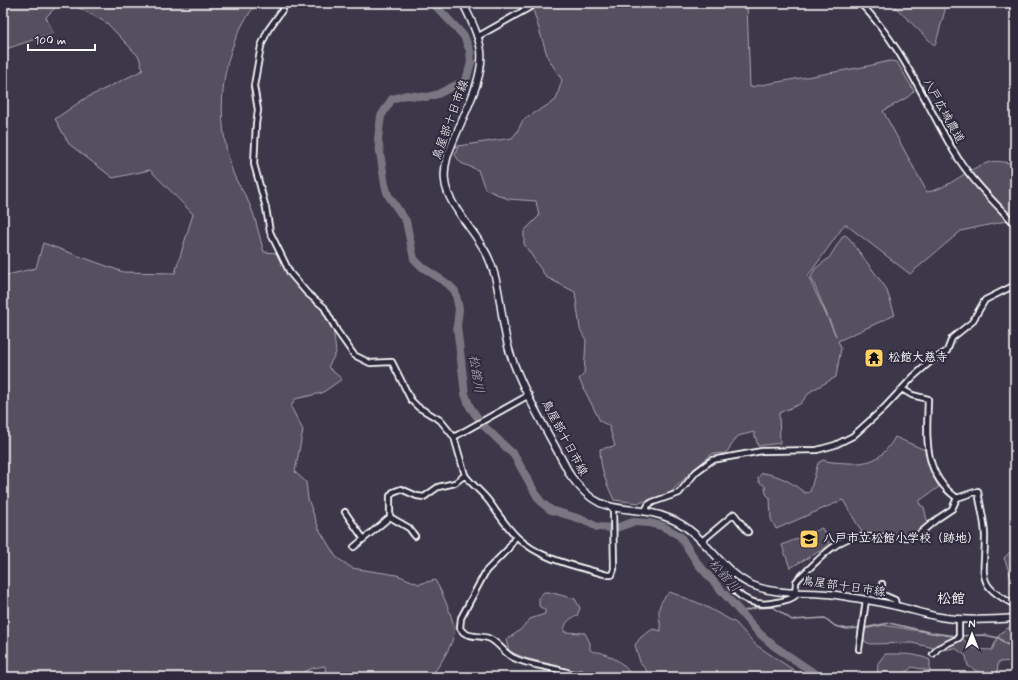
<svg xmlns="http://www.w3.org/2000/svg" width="1018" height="680" viewBox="0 0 1018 680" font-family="Mynerve,'Klee One',sans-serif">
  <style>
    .green { fill: #555060; stroke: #aaa8b0 }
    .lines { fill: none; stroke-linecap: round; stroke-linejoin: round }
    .stream { stroke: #afadb4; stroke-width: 1.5 }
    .river { stroke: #797682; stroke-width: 8 }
    .minor-casing { stroke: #fff; stroke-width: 8 }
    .major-casing { stroke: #fff; stroke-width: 9 }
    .minor { stroke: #2f2a3d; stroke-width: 4.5 }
    .major { stroke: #2f2a3d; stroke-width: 6 }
    .labels { text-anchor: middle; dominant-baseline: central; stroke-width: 4; stroke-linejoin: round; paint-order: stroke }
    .street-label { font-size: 12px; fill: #fff; stroke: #2f2a3d }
    .poi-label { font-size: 12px; font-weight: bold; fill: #fff; stroke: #2f2a3d; text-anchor: start }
    .water-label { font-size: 13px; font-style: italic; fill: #b5b4ba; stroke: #2f2a3d }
    .quarter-label { font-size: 14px; font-weight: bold; fill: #fff; stroke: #2f2a3d }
  </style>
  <rect width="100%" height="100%" fill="#3c3749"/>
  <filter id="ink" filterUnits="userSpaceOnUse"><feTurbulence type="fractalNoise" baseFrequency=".025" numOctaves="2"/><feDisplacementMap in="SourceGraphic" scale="8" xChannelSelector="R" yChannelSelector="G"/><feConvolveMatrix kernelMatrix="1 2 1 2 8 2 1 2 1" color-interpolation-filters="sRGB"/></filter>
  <g filter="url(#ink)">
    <!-- green -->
    <path class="green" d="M10,3H60L46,17L53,33L3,50V7Z
      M70,3H257C219,49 214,118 233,173C237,184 245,193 249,203C256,218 259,236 264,252L277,253L285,267L326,313L333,326L336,353L328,367L342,379L322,393L295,399L291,407L303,430L295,472L306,482L308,499L319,529L336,557L352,568L397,575L419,584L435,580C441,590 455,620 454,632C454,643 438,669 430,677H326L325,666L313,668L293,677H153L147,672L132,677H3V276L36,268L43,243L123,272L175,273L193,214L150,170L113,178L69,144L55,119L84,99L143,70L139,57L107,23Z
      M531,3H747L750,87L863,67L890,61L897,62L914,91L908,97L883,111L927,192C949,189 967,168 990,162C997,160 1008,163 1015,164V219L961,231L910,274L845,224L808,276L836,336L811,277L815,269L829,258L843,236L845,235L849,238L886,288L895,315L838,341L841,348L836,377L811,391L800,404L779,413L780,443L758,446L754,432L738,436L726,453L712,454L693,470L670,493L639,503L614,500C606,483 600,468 600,449L615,446L609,426L600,421L579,379L584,374L586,340L580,329L575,292L546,277L524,244V231L539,216L536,201L508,199L485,189L478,170L461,163L455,155L458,146L512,138L517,132L523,120L556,100L562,80L548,58Z
      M891,3H947L935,46Z
      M895,437L925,450L931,472L939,487L919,501L920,505L924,507L928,524L917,533L904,535L863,534L843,500L776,529L771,519L770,498L766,494L765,486L759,482L758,478L762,473C780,475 791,482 805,493L810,492L818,463L823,460C831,463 839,462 848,463C872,464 883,458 895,437Z
      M822,528L830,545L790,568L782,545Z
      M1015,547V600L1009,571L1004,558Z
      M544,592H549L575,599L580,608L577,616C568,619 565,623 564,632L585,633L590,643V650C594,653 598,651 602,653C617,659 625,664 632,677H586L582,669L573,671L558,666L525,658L509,651L506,640L519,631L530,619L545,614V610L539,606V597Z
      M670,592L701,604L736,623L756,645L804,677H651L640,662L635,645L641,637L653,629L661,631C659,612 655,605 670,592Z
      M883,625L963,638C969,650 980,649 992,650C998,636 1000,630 1015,625V677H1013L1014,661L998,662L997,677L985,676L968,666L966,656L955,648L943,650L912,643L870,644L864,641L865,629Z
      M885,654C901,654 916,653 930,660V671L912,667L901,677H877L878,663Z"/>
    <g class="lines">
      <!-- stream -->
      <path class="stream" d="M741,614L744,611L755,608L773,607L792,620L825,618L835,626L847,629L860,628
        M864,628L889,623L933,633L957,636L984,635L999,638L1006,644L1015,647"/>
      <!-- river -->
      <path class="river" d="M433,3L464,36L470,51L471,62L467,77L464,81L438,94L427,97L406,95L392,99L381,116L378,139L385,185L388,195L406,221L414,259L422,267L448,284L455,291L459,309L457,326L465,394L470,407L483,425L514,455L537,496L542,503L551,510L584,520L597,527L616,528L633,522L649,523L662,526L680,536L698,564L759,633L774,646L820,677"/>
      <defs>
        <path id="minor" d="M283,3V9L268,30L261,46L254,86L258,110L256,124L254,164L266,208L270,232L290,273L307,293L324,307L337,331L354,355L370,363L392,362L411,400L418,407L440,420L454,437L465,475C471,484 481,491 488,500C497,512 505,525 516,536C540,560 576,566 608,575H612L614,569L613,508
          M860,3C902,45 923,99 953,150C969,178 993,201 1015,224
          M477,37L532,6
          M902,389L912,395L928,399C927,437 922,473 957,498
          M454,437L529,395
          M645,511L648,505L653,502L679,493L696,472L712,460L762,451L817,450L835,445L853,436L884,408L913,377L930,362L947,351L952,338L972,322L985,300L1015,285
          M345,512L363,538
          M390,517L409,528L415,536
          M516,536L508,549L486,571L461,618L460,628C465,638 478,635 488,638C498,641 504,654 514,658C534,668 559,666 579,677
          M702,541L734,514L748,532
          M354,547L390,517V496L393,492L401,489L417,496L424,497L438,487L455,483L465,475
          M719,560C728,589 745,610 777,602C783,601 790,600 795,596L796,582L799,578C816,563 831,544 852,537H908L919,534L937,519L952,509L957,498L978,491C980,506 985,521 985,537C985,576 974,584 1015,605
          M882,584L881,594L895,600L896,606
          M859,649L866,600
          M933,654L938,648L959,638V620"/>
        <path id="major" d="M463,3C470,18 479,35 481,51C484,78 465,112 455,137C449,151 443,165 445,181C447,206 479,234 489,259C502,289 500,322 510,353C524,395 550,435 570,475C604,523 626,500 671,519C704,532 720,571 752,585C778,596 809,591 836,595C856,598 876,601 896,606C910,609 924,614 940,617C964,621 990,620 1015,618"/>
      </defs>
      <!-- minor casing -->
      <use href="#minor" class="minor-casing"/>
      <!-- major casing -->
      <use href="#major" class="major-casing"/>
      <!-- minor -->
      <use href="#minor" class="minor"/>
      <!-- major -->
      <use href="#major" class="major"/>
    </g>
  </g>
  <!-- icons -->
  <defs>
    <symbol id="temple-square" viewBox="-11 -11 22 22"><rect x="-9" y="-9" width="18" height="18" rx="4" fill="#ffd166" stroke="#2f2a3d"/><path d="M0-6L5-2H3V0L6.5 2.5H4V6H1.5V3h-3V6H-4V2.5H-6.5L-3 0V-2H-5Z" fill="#111"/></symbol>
    <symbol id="school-square" viewBox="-11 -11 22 22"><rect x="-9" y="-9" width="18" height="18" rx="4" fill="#ffd166" stroke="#2f2a3d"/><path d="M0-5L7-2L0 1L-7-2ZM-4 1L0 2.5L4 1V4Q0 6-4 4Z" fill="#111"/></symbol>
  </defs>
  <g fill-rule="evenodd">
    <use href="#temple-square" x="863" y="347" width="22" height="22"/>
    <use href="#school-square" x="798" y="528" width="22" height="22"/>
  </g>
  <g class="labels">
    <!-- street labels -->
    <g class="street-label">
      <text transform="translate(943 111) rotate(61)">八戸広域農道</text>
      <text transform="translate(451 120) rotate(-70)">鳥屋部十日市線</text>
      <text transform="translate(564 438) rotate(62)">鳥屋部十日市線</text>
      <text transform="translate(844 587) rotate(8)">鳥屋部十日市線</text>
    </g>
    <!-- poi labels -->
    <g class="poi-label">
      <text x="888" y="358">松館大慈寺</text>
      <text x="823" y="539">八戸市立松館小学校（跡地）</text>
    </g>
    <!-- water labels -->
    <g class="water-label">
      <text transform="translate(476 374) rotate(81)">松舘川</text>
      <text transform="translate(724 576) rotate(48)">松舘川</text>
    </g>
    <!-- quarter labels -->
    <g class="quarter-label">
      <text x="951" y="599">松館</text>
    </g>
  </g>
  <!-- margin -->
  <rect width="1018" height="680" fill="none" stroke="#2f2a3d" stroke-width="16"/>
  <rect x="8" y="8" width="1002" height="664" fill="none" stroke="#fff" stroke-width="1.5" filter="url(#ink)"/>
  <!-- north arrow -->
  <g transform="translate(972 634)" stroke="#2f2a3d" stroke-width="3" paint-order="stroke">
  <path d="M0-3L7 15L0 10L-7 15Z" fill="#ffffff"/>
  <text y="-6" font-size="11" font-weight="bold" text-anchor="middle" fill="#ffffff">N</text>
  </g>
  <!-- scale -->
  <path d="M28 44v6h67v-6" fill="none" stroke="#ffffff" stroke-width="2"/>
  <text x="34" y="44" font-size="12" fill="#ffffff" stroke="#2f2a3d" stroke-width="3" paint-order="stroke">100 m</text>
</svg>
